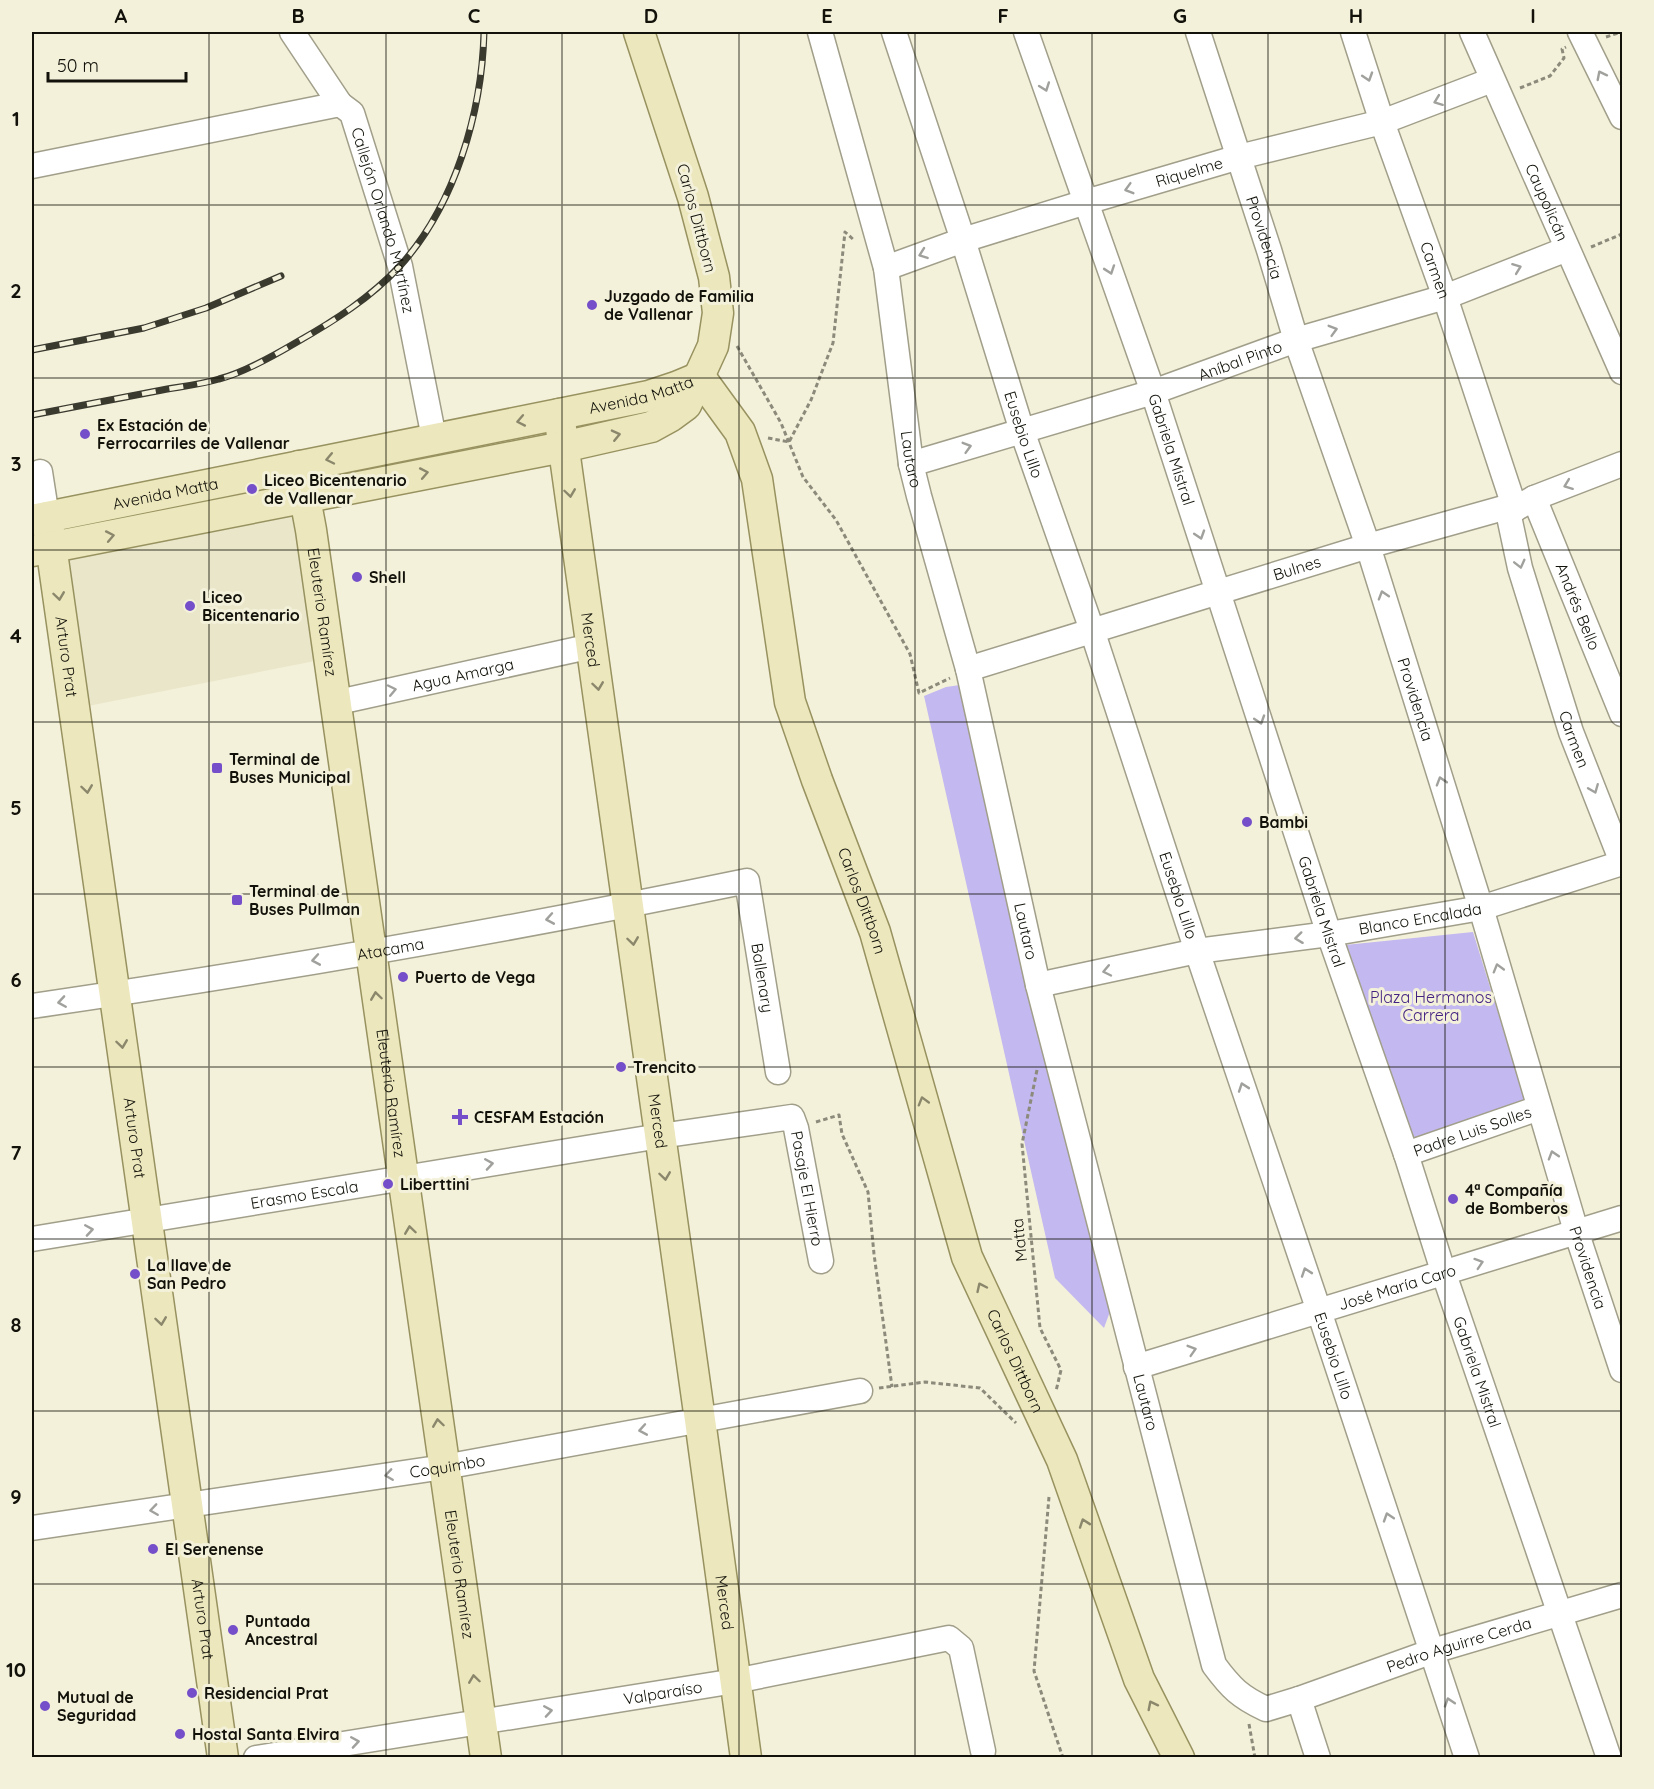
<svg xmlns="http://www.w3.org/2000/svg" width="1654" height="1789" viewBox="0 0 1654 1789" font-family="Quicksand,sans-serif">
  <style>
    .built { fill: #e9e6c9 }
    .green { fill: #c3b8f0 }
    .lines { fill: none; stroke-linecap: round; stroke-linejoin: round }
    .minor-casing { stroke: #a19f8a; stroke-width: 27 }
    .major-casing { stroke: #989260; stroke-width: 33 }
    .path { stroke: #8c8b7b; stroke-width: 3; stroke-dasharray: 4.5 3; stroke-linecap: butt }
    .minor { stroke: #fff; stroke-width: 24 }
    .major { stroke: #ece7bc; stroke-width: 30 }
    .rail-casing { stroke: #3a3a2f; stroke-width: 7 }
    .rail { stroke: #f4f1db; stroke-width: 4.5; stroke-dasharray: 14; stroke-linecap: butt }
    .oneway { stroke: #a0a09d }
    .oneway2 { stroke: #8a876c }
    .grid { fill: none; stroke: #12120a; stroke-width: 1.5; stroke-opacity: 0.55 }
    .poi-dot { fill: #754fc9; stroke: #f4f1db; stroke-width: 2 }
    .labels { text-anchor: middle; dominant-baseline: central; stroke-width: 6; stroke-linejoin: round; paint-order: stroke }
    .street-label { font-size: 16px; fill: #12120a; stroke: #f4f1db }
    .poi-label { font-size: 16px; font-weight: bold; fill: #12120a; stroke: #f4f1db; text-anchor: start }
    .park-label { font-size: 16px; fill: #442282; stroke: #f4f1db }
    .neatline { fill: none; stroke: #12120a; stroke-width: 2 }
    .grid-label { font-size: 20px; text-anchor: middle; font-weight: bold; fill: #12120a }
  </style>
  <rect width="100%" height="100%" fill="#f4f1db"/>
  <!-- built -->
  <path class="built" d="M295,509L315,661L88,706L64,550Z"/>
  <!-- green -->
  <path class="green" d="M960,685L1112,1306L1104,1328L1055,1278L924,696L946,687Z
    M1473,932L1525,1100L1410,1141L1345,945Z"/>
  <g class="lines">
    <defs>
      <g id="minor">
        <path d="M292,32L340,104"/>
        <path id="s1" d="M820,32L886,268L911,464L919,496L968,669L1038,985L1214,1665C1231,1688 1240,1697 1266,1709L1299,1699L1433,1651L1622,1595"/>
        <path id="s2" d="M894,32L963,240L1022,431L1092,630L1197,951L1319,1311L1467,1758"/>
        <path id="s3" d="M1026,32L1153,392L1329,934L1406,1154L1444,1274L1609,1758"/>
        <path id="s4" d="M1198,32L1269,250L1296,340L1368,546L1481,908L1576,1231L1622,1370"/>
        <path id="s5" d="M1353,32L1382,122L1445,297L1515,509"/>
        <path id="s6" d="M1472,32L1622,372"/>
        <path d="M1580,32L1622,117"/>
        <path id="s7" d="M32,166L340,104L352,113L400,266L434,438"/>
        <path id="s8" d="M886,268L963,240L1086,202L1239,157L1382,122L1492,80"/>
        <path id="s9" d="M911,464L1153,392L1296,340L1445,297L1567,249"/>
        <path d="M40,472L47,517"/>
        <path id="s10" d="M1534,498L1622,714"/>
        <path id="s11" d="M1507,507L1520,568L1571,732L1622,862"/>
        <path id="s12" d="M968,669L1368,546L1507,507L1515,509L1534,498L1622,464"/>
        <path id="s13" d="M334,703L592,646"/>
        <path id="s14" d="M1038,985L1197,951L1329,934L1481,908L1622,863"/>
        <path id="s15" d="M32,1006C271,971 510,930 747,881L778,1072"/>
        <path id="s16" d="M1406,1154L1539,1108"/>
        <path id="s17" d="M32,1239L660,1136L792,1117L796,1128L821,1261"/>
        <path id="s18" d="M1136,1367L1622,1218"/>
        <path id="s19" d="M32,1528L444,1467L860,1391"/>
        <path d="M1299,1699L1318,1758"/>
        <path id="s20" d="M256,1758L735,1681L949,1638L961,1648L983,1751"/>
      </g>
      <g id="major">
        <path id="s21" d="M700,377L740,432L757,479L790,702L817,780L875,932L967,1257L1062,1460L1139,1679L1179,1758"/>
        <path id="s22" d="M559,414L700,1420L746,1758"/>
        <path id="s23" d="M299,466L311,530L486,1758"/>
        <path id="s24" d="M47,517L223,1758"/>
        <path id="s25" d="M32,520L649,396L676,387L700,377"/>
        <path d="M32,551L563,447L651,427L671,416L686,405L713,346L718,313L714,277L693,197L639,32"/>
      </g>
    </defs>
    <!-- minor casing -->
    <use href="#minor" class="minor-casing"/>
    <!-- major casing -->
    <use href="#major" class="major-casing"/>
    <!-- path -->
    <path class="path" d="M1606,37L1621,32
      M1520,88L1550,76L1564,58L1562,49L1566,47
      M1591,247L1622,234
      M737,346L781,423L803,477L836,520L910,654L919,693L950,678
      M768,438L789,442L811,400L833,343L845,232L855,241
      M1037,1070L1022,1144L1040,1328L1061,1370L1056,1391
      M816,1122L839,1115L842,1134L868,1192L874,1254L892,1387
      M879,1388L925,1382L980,1388L1016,1423
      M1049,1497L1034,1671L1063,1758
      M1249,1724L1255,1758"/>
    <!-- minor -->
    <use href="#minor" class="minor"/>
    <!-- major -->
    <use href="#major" class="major"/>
    <defs>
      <path id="rail" d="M32,350L144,328L206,308L281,276
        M32,415C73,407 115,399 157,391C177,387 199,385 219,379C243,373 275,355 297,342C334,321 370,298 399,267C455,206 482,112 484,32"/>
    </defs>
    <!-- rail casing -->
    <use href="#rail" class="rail-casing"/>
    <!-- rail -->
    <use href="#rail" class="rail"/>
  </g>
  <!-- one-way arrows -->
  <defs><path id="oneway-chevron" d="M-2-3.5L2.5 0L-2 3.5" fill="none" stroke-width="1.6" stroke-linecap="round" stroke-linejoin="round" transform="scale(1.5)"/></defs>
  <g class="oneway">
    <use href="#oneway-chevron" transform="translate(1601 75) rotate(-117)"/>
    <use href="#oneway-chevron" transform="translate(1368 77) rotate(72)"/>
    <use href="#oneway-chevron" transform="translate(1045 87) rotate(70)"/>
    <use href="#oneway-chevron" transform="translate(1438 101) rotate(159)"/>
    <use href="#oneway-chevron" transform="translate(1129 189) rotate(164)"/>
    <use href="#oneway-chevron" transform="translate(923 254) rotate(160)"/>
    <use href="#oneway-chevron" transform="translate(1517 268) rotate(-21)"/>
    <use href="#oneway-chevron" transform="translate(1110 270) rotate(71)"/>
    <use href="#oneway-chevron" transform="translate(1333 330) rotate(-16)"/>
    <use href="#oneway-chevron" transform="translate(967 447) rotate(-16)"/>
    <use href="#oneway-chevron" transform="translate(1568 485) rotate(159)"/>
    <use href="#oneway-chevron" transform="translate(1200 535) rotate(72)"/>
    <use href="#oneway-chevron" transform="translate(1520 564) rotate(76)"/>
    <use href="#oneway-chevron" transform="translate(1383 595) rotate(-107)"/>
    <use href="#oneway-chevron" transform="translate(392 690) rotate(-12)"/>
    <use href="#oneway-chevron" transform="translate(1260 720) rotate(72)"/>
    <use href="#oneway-chevron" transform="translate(1441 781) rotate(-107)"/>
    <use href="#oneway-chevron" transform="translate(1594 789) rotate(68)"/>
    <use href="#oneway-chevron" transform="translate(550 919) rotate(170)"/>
    <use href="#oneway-chevron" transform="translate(1299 938) rotate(173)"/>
    <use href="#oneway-chevron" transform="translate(316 960) rotate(170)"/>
    <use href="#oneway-chevron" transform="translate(1498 968) rotate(-106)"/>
    <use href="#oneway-chevron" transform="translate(1107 971) rotate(168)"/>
    <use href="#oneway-chevron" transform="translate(62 1002) rotate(171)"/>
    <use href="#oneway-chevron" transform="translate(1243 1087) rotate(-109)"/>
    <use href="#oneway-chevron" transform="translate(1553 1155) rotate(-107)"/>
    <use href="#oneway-chevron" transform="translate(489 1164) rotate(-9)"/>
    <use href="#oneway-chevron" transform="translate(89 1230) rotate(-9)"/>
    <use href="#oneway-chevron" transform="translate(1479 1263) rotate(-18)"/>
    <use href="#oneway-chevron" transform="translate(1306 1272) rotate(-109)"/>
    <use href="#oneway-chevron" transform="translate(1192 1350) rotate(-17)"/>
    <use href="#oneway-chevron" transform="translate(643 1430) rotate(170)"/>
    <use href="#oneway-chevron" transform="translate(389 1475) rotate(172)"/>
    <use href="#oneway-chevron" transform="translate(154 1510) rotate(172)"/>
    <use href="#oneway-chevron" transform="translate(1388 1517) rotate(-108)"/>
    <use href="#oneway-chevron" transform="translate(1449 1702) rotate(-108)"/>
    <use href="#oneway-chevron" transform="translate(548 1711) rotate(-9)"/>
    <use href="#oneway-chevron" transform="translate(355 1742) rotate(-9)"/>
  </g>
  <g class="oneway2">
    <use href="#oneway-chevron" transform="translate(521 421) rotate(169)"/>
    <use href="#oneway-chevron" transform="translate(616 435) rotate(-13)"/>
    <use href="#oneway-chevron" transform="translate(330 459) rotate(168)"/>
    <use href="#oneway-chevron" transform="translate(424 473) rotate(-11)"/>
    <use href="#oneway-chevron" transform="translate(570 493) rotate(82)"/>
    <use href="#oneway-chevron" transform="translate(110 536) rotate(-11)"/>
    <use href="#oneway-chevron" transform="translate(59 596) rotate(82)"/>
    <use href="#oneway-chevron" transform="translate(598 686) rotate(82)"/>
    <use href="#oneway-chevron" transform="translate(87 789) rotate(82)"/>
    <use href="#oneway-chevron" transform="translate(633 941) rotate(82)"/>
    <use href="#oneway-chevron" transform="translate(376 996) rotate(-98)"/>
    <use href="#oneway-chevron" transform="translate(122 1044) rotate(82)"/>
    <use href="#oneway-chevron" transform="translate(923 1101) rotate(-106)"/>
    <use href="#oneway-chevron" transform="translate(665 1176) rotate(82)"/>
    <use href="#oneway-chevron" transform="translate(410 1230) rotate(-98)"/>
    <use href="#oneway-chevron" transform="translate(981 1287) rotate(-115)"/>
    <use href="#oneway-chevron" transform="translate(161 1321) rotate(82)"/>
    <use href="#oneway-chevron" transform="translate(438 1423) rotate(-98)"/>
    <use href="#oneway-chevron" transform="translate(1084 1523) rotate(-109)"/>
    <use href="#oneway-chevron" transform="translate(474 1679) rotate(-98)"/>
    <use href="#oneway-chevron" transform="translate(1152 1705) rotate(-117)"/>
  </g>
  <!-- grid -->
  <path class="grid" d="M209,32V1758M386,32V1758M562,32V1758M739,32V1758M915,32V1758M1092,32V1758M1268,32V1758M1445,32V1758M32,205H1622M32,378H1622M32,550H1622M32,722H1622M32,894H1622M32,1067H1622M32,1239H1622M32,1411H1622M32,1584H1622"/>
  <!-- markers -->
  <g class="poi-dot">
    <circle cx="592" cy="305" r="6"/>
    <circle cx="85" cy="434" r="6"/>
    <circle cx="252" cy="489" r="6"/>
    <circle cx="357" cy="577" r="6"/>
    <circle cx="190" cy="606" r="6"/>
    <rect x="211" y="762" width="12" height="12" rx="3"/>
    <circle cx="1247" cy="822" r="6"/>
    <rect x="231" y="894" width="12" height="12" rx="3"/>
    <circle cx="403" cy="977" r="6"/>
    <circle cx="621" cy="1067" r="6"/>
    <path d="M457 1108h6v6h6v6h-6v6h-6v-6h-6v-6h6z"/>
    <circle cx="388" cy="1184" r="6"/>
    <circle cx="1453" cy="1199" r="6"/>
    <circle cx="135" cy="1274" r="6"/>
    <circle cx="153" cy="1549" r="6"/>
    <circle cx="233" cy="1630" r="6"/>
    <circle cx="192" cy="1693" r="6"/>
    <circle cx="45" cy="1706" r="6"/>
    <circle cx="180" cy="1734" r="6"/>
  </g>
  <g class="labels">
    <!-- street labels -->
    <g class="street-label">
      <text stroke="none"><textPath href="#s8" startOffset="318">Riquelme</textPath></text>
      <text stroke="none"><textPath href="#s6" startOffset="186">Caupolicán</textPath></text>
      <text transform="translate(697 218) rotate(75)">Carlos Dittborn</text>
      <text stroke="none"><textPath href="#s7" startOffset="441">Callejón Orlando Martínez</textPath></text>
      <text stroke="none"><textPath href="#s4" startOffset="216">Providencia</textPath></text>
      <text stroke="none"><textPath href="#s5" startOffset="252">Carmen</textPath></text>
      <text stroke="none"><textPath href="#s9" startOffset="345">Aníbal Pinto</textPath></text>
      <text stroke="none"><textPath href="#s25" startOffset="622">Avenida Matta</textPath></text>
      <text stroke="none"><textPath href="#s2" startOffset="423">Eusebio Lillo</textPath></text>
      <text stroke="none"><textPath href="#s3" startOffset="442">Gabriela Mistral</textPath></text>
      <text stroke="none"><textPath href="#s1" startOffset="438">Lautaro</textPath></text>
      <text stroke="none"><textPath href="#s25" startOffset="136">Avenida Matta</textPath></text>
      <text stroke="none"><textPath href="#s12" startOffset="344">Bulnes</textPath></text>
      <text stroke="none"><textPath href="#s10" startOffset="117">Andrés Bello</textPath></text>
      <text stroke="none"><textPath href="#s23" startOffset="148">Eleuterio Ramírez</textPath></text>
      <text stroke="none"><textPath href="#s22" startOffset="228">Merced</textPath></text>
      <text stroke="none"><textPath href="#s24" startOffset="141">Arturo Prat</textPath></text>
      <text stroke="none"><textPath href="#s13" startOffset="132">Agua Amarga</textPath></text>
      <text stroke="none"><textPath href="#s4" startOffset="702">Providencia</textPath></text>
      <text stroke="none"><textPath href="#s11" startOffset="242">Carmen</textPath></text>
      <text stroke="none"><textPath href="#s2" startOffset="909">Eusebio Lillo</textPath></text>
      <text stroke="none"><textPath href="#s21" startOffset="555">Carlos Dittborn</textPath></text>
      <text stroke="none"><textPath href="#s3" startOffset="928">Gabriela Mistral</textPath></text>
      <text stroke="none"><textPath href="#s14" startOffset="388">Blanco Encalada</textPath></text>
      <text stroke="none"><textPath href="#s1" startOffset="924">Lautaro</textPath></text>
      <text stroke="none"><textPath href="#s15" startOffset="363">Atacama</textPath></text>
      <text stroke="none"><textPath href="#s15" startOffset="824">Ballenary</textPath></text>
      <text stroke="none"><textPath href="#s23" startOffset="634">Eleuterio Ramírez</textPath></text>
      <text stroke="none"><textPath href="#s22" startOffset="714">Merced</textPath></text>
      <text stroke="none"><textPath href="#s16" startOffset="70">Padre Luis Solles</textPath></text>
      <text stroke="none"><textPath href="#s24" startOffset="627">Arturo Prat</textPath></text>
      <text stroke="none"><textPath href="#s17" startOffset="843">Pasaje El Hierro</textPath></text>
      <text stroke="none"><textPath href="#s17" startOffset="276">Erasmo Escala</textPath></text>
      <text transform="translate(1019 1240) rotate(-96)">Matta</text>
      <text stroke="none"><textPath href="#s4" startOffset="1296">Providencia</textPath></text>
      <text stroke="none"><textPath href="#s18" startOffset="273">José María Caro</textPath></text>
      <text stroke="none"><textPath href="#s2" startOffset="1395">Eusebio Lillo</textPath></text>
      <text stroke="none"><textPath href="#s21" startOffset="1041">Carlos Dittborn</textPath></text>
      <text stroke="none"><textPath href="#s3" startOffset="1414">Gabriela Mistral</textPath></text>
      <text stroke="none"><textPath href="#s1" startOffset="1410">Lautaro</textPath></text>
      <text stroke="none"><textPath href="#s19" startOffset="420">Coquimbo</textPath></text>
      <text stroke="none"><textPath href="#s23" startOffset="1120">Eleuterio Ramírez</textPath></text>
      <text stroke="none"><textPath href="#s22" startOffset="1200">Merced</textPath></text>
      <text stroke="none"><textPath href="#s24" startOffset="1113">Arturo Prat</textPath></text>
      <text stroke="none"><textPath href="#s1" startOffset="1954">Pedro Aguirre Cerda</textPath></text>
      <text stroke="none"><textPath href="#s20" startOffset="412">Valparaíso</textPath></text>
    </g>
    <!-- poi labels -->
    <g class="poi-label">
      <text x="604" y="296">Juzgado de Familia<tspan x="604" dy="18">de Vallenar</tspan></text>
      <text x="97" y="425">Ex Estación de<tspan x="97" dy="18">Ferrocarriles de Vallenar</tspan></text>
      <text x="264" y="480">Liceo Bicentenario<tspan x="264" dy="18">de Vallenar</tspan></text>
      <text x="369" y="577">Shell</text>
      <text x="202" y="597">Liceo<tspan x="202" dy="18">Bicentenario</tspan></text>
      <text x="229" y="759">Terminal de<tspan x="229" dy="18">Buses Municipal</tspan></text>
      <text x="1259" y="822">Bambi</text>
      <text x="249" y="891">Terminal de<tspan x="249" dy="18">Buses Pullman</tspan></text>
      <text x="415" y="977">Puerto de Vega</text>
      <text x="633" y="1067">Trencito</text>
      <text x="474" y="1117">CESFAM Estación</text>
      <text x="400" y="1184">Liberttini</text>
      <text x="1465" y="1190">4ª Compañía<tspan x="1465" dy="18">de Bomberos</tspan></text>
      <text x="147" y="1265">La llave de<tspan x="147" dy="18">San Pedro</tspan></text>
      <text x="165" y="1549">El Serenense</text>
      <text x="245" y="1621">Puntada<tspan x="245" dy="18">Ancestral</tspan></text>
      <text x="204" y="1693">Residencial Prat</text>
      <text x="57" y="1697">Mutual de<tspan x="57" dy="18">Seguridad</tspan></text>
      <text x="192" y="1734">Hostal Santa Elvira</text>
    </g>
    <!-- park labels -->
    <g class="park-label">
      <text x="1431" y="997">Plaza Hermanos<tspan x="1431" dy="18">Carrera</tspan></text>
    </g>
  </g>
  <!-- border -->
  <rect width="1654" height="1789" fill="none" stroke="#f4f1db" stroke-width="66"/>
  <!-- scale -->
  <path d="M48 72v9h138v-9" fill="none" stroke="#12120a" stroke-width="3"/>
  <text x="57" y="72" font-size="18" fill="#12120a" stroke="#f4f1db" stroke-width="4.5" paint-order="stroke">50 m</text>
  <rect x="33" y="33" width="1588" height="1723" class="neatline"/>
  <g class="grid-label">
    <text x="121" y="23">A</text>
    <text x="298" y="23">B</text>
    <text x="474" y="23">C</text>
    <text x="651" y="23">D</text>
    <text x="827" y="23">E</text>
    <text x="1003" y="23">F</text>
    <text x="1180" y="23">G</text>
    <text x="1356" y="23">H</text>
    <text x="1533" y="23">I</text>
    <text x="16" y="126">1</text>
    <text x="16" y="298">2</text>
    <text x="16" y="471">3</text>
    <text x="16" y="643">4</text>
    <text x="16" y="815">5</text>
    <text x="16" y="987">6</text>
    <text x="16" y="1160">7</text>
    <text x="16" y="1332">8</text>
    <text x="16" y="1504">9</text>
    <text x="16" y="1677">10</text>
  </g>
</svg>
